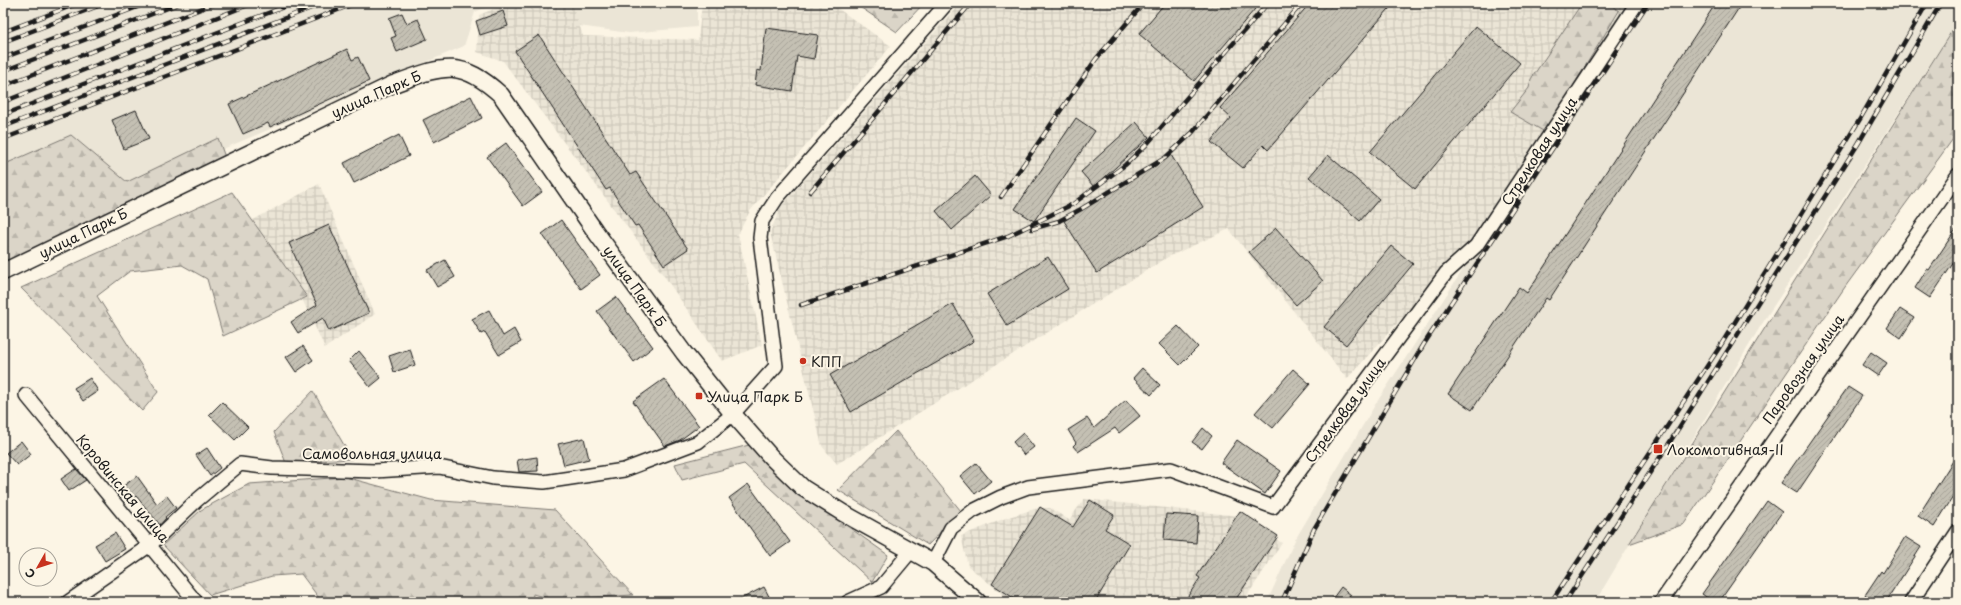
<svg xmlns="http://www.w3.org/2000/svg" width="1961" height="605" viewBox="0 0 1961 605" font-family="'Playpen Sans',sans-serif">
  <style>
    .built { fill: #ebe5d6 }
    .industrial { fill: url(#industrial-grid) }
    .forest { fill: url(#forest-firs); stroke: #7c7872 }
    .building { fill: url(#building-hatch); stroke: #1c1c1c }
    .lines { fill: none; stroke-linecap: round; stroke-linejoin: round }
    .minor-casing { stroke: #1c1c1c; stroke-width: 16 }
    .tertiary-casing { stroke: #1c1c1c; stroke-width: 19 }
    .minor { stroke: #fcf5e5; stroke-width: 13 }
    .tertiary { stroke: #fcf5e5; stroke-width: 16 }
    .rail-casing { stroke: #1c1c1c; stroke-width: 4.5 }
    .rail { stroke: #fcf5e5; stroke-width: 3; stroke-dasharray: 9; stroke-linecap: butt }
    .poi-dot { fill: #c8321e; stroke: #fcf5e5; stroke-width: 1.5 }
    .labels { text-anchor: middle; dominant-baseline: central; stroke-width: 4; stroke-linejoin: round; paint-order: stroke }
    .street-label { font-size: 14px; fill: #1c1c1c; stroke: #fcf5e5 }
    .poi-label { font-size: 14px; fill: #1c1c1c; stroke: #fcf5e5; text-anchor: start }
  </style>
  <defs>
    <pattern id="industrial-grid" width="8" height="8" patternUnits="userSpaceOnUse"><rect width="8" height="8" fill="#ebe5d6"/><path d="M0 4h8M4 0v8" fill="none" stroke="#c9c4b7"/></pattern>
    <pattern id="forest-firs" width="22" height="20" patternUnits="userSpaceOnUse"><rect width="22" height="20" fill="#dbd5c8"/><path d="M5 1l3.5 6h-7zM16 11l3.5 6h-7z" fill="#bbb6ab"/></pattern>
    <pattern id="building-hatch" width="6" height="6" patternUnits="userSpaceOnUse"><rect width="6" height="6" fill="#c4c0b3"/><path d="M-1 1l2-2M0 6l6-6M5 7l2-2" fill="none" stroke="#a8a499"/></pattern>
  </defs>
  <rect width="100%" height="100%" fill="#fcf5e5"/>
  <filter id="ink" filterUnits="userSpaceOnUse"><feTurbulence type="fractalNoise" baseFrequency=".025" numOctaves="2"/><feDisplacementMap in="SourceGraphic" scale="8" xChannelSelector="R" yChannelSelector="G"/><feConvolveMatrix kernelMatrix="1 2 1 2 8 2 1 2 1" color-interpolation-filters="sRGB"/></filter>
  <g filter="url(#ink)">
    <!-- built -->
    <path class="built" d="M3,3H497L475,12L464,46L3,243Z
      M569,3H697V27L629,33L579,26Z
      M1636,3H1958V21L1760,327L1595,602H1267L1295,540L1375,405Z"/>
    <!-- industrial -->
    <path class="industrial" d="M508,3H572L583,36L698,40L702,3H830L891,46L750,211L738,234L762,345L722,361L667,280L503,61L477,52L479,15Z
      M960,3H1636L1504,205L1347,379L1229,229L1168,257L837,464L822,446L770,232L781,207Z
      M319,184L375,314L325,348L302,299L253,220Z
      M1084,499L1239,516L1282,543L1243,602H1005L1006,597L968,566L961,536L1006,518L1034,509L1050,508L1069,520Z"/>
    <!-- forest -->
    <path class="forest" d="M854,3H924L897,32Z
      M1582,3H1614L1612,6L1619,11L1545,132L1510,112L1529,88L1531,79Z
      M1958,21V132L1845,287L1684,524L1629,544Z
      M71,135L127,182L218,138L226,160L3,269V165Z
      M232,192L307,297L223,336L207,279L182,265L130,271L97,296L158,392L142,411L21,288Z
      M313,391L352,459L286,463L274,432Z
      M896,431L961,511L928,545L838,490Z
      M749,445L809,499L888,555L872,582L744,464L682,480L675,464Z
      M345,477L431,500L555,510L633,595L553,600L533,594L532,602H322L301,574L272,576L210,595L163,545L201,510L249,484Z"/>
    <!-- building -->
    <path class="building" d="M1165,3H1260L1194,81L1139,34Z
      M1310,3H1394L1268,150L1263,145L1243,168L1211,142L1231,118L1220,108Z
      M1716,3H1742L1549,300L1546,298L1472,410L1448,394L1519,287L1527,293Z
      M503,11L508,26L480,35L476,21Z
      M402,13L407,24L418,19L427,39L397,52L391,38L396,36L389,18Z
      M1476,26L1520,63L1415,189L1370,152Z
      M766,28L818,35L814,59L797,56L792,91L755,85L757,70L761,71Z
      M539,35L630,175L636,172L688,249L664,265L638,225L635,226L610,188L606,190L515,51Z
      M347,49L352,60L358,57L369,81L270,127L268,123L243,134L229,104Z
      M471,96L482,118L434,142L423,120Z
      M136,110L149,139L124,149L112,120Z
      M1076,118L1095,131L1034,221L1015,209Z
      M1136,122L1149,137L1094,187L1081,172Z
      M399,135L409,156L354,183L344,163Z
      M506,143L542,192L523,206L487,157Z
      M1171,155L1203,207L1097,273L1064,221Z
      M1328,155L1379,199L1360,221L1309,177Z
      M975,176L991,195L952,230L936,211Z
      M561,220L600,275L581,289L542,234Z
      M329,225L369,313L329,331L323,318L298,333L291,322L317,305L289,243Z
      M1958,226V256L1930,298L1915,288L1927,269L1929,270Z
      M1276,228L1323,281L1296,305L1249,252Z
      M1391,246L1413,264L1346,345L1324,327Z
      M1048,257L1068,289L1007,326L987,294Z
      M445,260L455,277L437,287L427,270Z
      M616,297L653,347L634,362L597,311Z
      M953,304L974,341L851,412L830,375Z
      M1900,309L1914,318L1901,338L1887,328Z
      M489,310L503,336L514,329L521,342L499,355L485,332L481,334L472,319Z
      M1178,326L1198,347L1180,365L1159,344Z
      M303,346L313,360L296,372L286,357Z
      M410,349L415,365L394,372L389,356Z
      M359,351L381,378L370,387L349,361Z
      M1871,352L1887,363L1878,376L1862,365Z
      M1142,368L1160,385L1151,395L1133,378Z
      M1293,369L1310,384L1273,428L1255,413Z
      M90,378L98,391L83,401L74,388Z
      M664,379L699,426L680,440L665,446L633,401Z
      M1848,387L1862,396L1797,493L1781,483Z
      M1126,400L1140,416L1119,433L1115,428L1078,452L1073,446L1076,443L1068,430L1087,418L1094,428Z
      M222,402L248,427L235,440L209,415Z
      M1203,428L1212,436L1202,449L1192,442Z
      M1023,433L1034,447L1024,455L1013,442Z
      M584,438L589,459L564,465L558,444Z
      M1237,440L1281,471L1265,494L1221,463Z
      M21,441L31,454L17,465L6,453Z
      M207,448L220,468L210,476L196,455Z
      M1958,453V489L1934,527L1918,516Z
      M537,457L538,471L519,472L517,460Z
      M976,463L991,481L975,494L960,476Z
      M76,469L86,480L69,491L61,479Z
      M137,476L157,504L167,496L176,508L165,517L166,518L160,525L136,496L131,500L122,487Z
      M748,484L790,542L770,556L729,498Z
      M1090,500L1114,515L1105,529L1130,544L1095,602H1020L992,584L1040,507L1073,527Z
      M1767,501L1782,512L1719,602H1713L1702,594Z
      M1240,511L1278,536L1234,602H1184L1200,578L1197,576Z
      M1166,514L1198,516L1196,543L1164,540Z
      M115,533L125,549L105,561L95,545Z
      M1905,537L1921,547L1886,602H1875L1865,595L1881,571L1883,573Z
      M764,587L772,602H735Z
      M1341,587L1351,595L1345,602H1330Z"/>
    <g class="lines">
      <defs>
        <path id="minor" d="M26,395L196,602
          M933,563L951,528L973,511L1001,497L1028,487L1171,469L1273,507L1446,273L1476,246L1637,3
          M68,602L150,545L196,501L240,464L272,468L375,471L439,467L493,478L544,482L624,470L698,442L733,414L776,366L760,238L762,221L777,198L947,3
          M848,602L881,587L911,551
          M1661,602L1958,175
          M1911,602L1958,531"/>
        <path id="tertiary" d="M3,272L391,85C441,67 458,56 501,95L595,231L684,353L733,414L771,457L803,488L843,513L933,563L978,602"/>
      </defs>
      <!-- minor casing -->
      <use href="#minor" class="minor-casing"/>
      <!-- tertiary casing -->
      <use href="#tertiary" class="tertiary-casing"/>
      <!-- minor -->
      <use href="#minor" class="minor"/>
      <!-- tertiary -->
      <use href="#tertiary" class="tertiary"/>
      <defs>
        <path id="rail" d="M3,32L79,3
          M3,42L106,3
          M3,58L148,3
          M3,71L181,3
          M3,86L216,3
          M3,102L253,3
          M3,115L294,3
          M3,127L324,3
          M3,139L356,3
          M810,192L971,3
          M1001,197L1096,59L1144,3
          M1032,229L1059,221L1081,209L1165,158L1192,133L1302,3
          M801,305L1008,236L1073,204L1125,165L1147,144L1268,3
          M1282,602L1314,529L1424,344L1648,3
          M1551,602L1719,348L1860,119L1927,3
          M1565,602L1668,445L1858,144L1941,3"/>
      </defs>
      <!-- rail casing -->
      <use href="#rail" class="rail-casing"/>
      <!-- rail -->
      <use href="#rail" class="rail"/>
    </g>
  </g>
  <!-- markers -->
  <g class="poi-dot">
    <circle cx="803" cy="361" r="4"/>
    <rect x="695" y="392" width="8" height="8" rx="2"/>
    <rect x="1653" y="444" width="10" height="10" rx="2"/>
  </g>
  <g class="labels">
    <!-- street labels -->
    <g class="street-label">
      <text transform="translate(376 94) rotate(-24)">улица Парк Б</text>
      <text transform="translate(1539 151) rotate(-57)">Стрелковая улица</text>
      <text transform="translate(83 233) rotate(-26)">улица Парк Б</text>
      <text transform="translate(635 286) rotate(54)">улица Парк Б</text>
      <text transform="translate(1803 369) rotate(-55)">Паровозная улица</text>
      <text transform="translate(1345 410) rotate(-54)">Стрелковая улица</text>
      <text x="372" y="453">Самовольная улица</text>
      <text transform="translate(123 488) rotate(50)">Коровинская улица</text>
    </g>
    <!-- poi labels -->
    <g class="poi-label">
      <text x="811" y="361">КПП</text>
      <text x="707" y="396">Улица Парк Б</text>
      <text x="1667" y="449">Локомотивная-II</text>
    </g>
  </g>
  <!-- margin -->
  <rect width="1961" height="605" fill="none" stroke="#fcf5e5" stroke-width="16"/>
  <rect x="8" y="8" width="1945" height="589" fill="none" stroke="#1c1c1c" stroke-width="1.5" filter="url(#ink)"/>
  <!-- north arrow -->
  <g transform="translate(38 567) rotate(231)"><circle r="19" fill="#fcf5e5" stroke="#a29e95"/>
  <path d="M0-3L7 15L0 10L-7 15Z" fill="#c8321e"/>
  <text y="-6" font-size="11" font-weight="bold" text-anchor="middle" fill="#1c1c1c">С</text>
  </g>
</svg>
